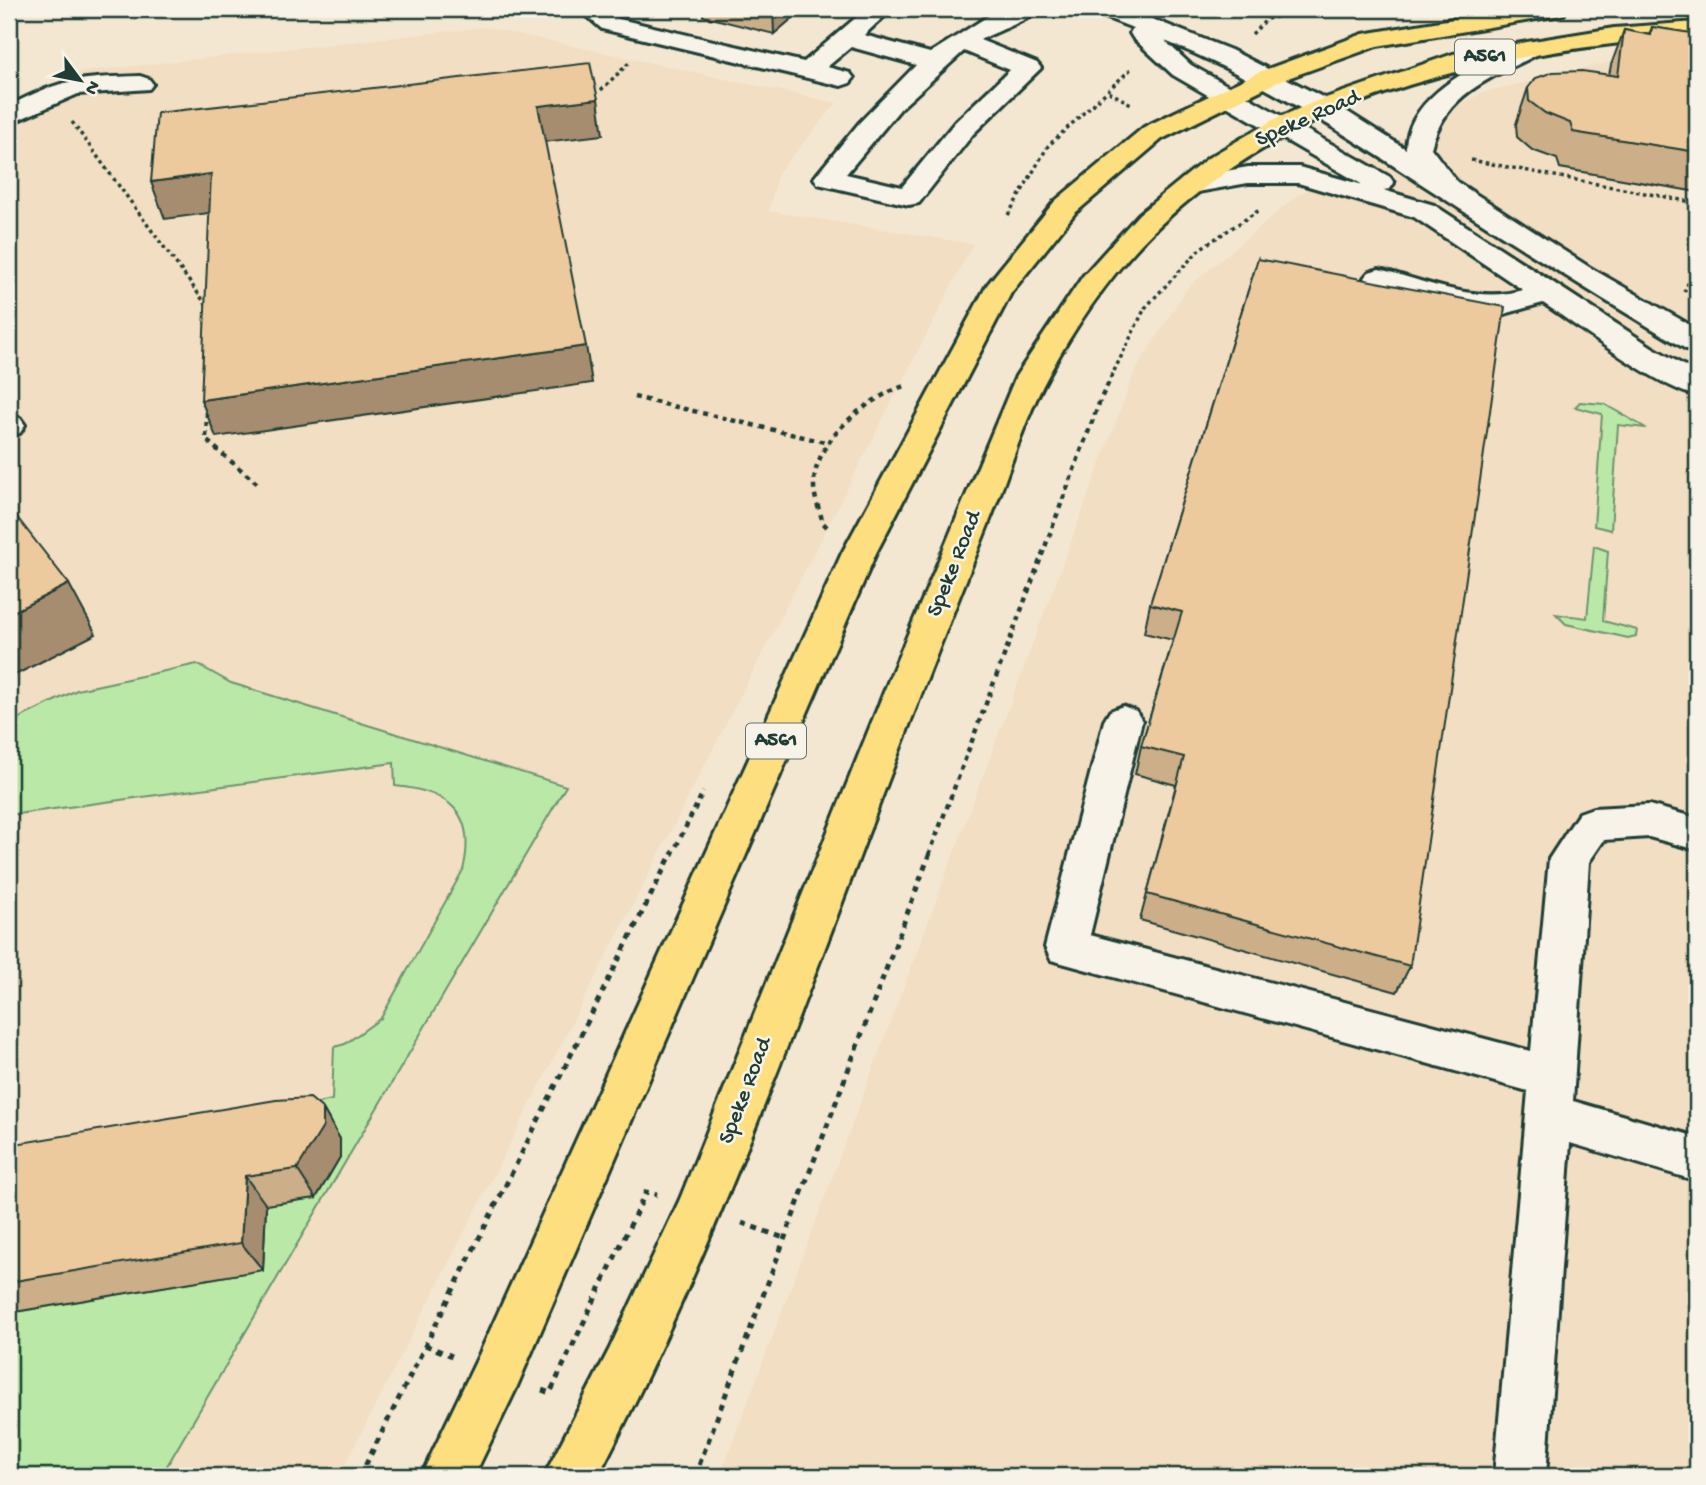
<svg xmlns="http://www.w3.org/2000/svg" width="1706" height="1485" viewBox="0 0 1706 1485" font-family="'Gochi Hand',sans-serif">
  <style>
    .built { fill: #f2dec2 }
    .green { fill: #bae9a7; stroke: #6c936e; stroke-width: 2 }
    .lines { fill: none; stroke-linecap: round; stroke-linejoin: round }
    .minor-casing { stroke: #1f3d34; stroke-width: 6 }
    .highway-casing { stroke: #1f3d34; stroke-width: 6 }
    .path-far2 { stroke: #1f3d34; stroke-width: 3.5; stroke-dasharray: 3.5 3.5; stroke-linecap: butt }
    .path-far1 { stroke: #1f3d34; stroke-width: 4.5; stroke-dasharray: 5 5; stroke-linecap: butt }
    .path { stroke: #1f3d34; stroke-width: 5; stroke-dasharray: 6 6; stroke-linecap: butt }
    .minor { fill: #f7f3e8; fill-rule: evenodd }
    .highway { fill: #fddf80; fill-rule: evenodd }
    .wall { fill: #ccae88; stroke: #1f3d34; stroke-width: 2 }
    .shaded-wall { fill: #a68d6f; stroke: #1f3d34; stroke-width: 2 }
    .building { fill: #edca9e; stroke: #1f3d34; stroke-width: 2 }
    .labels { text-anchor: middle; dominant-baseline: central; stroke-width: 5; stroke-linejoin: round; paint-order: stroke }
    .shield { fill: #f7f3e8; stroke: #60746a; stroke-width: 2 }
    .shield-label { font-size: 21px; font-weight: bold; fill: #1f3d34 }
    .street-label { font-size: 23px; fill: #1f3d34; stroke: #f7f3e8 }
  </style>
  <rect width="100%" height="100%" fill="#f4e7d2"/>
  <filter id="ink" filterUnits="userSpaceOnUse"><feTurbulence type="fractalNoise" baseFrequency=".0143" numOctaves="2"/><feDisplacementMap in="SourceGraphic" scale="14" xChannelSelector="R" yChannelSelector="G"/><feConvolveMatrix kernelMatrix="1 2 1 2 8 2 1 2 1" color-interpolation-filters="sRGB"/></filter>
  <g filter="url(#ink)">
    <!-- built -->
    <path class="built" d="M485,27L837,103L778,173L769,211L973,244L339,1476H9V101L80,72Z
      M1640,55H1697V1476H720L1135,371L1188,287L1298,195L1481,93Z"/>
    <!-- green -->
    <path class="green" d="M1580,402L1604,404L1646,428L1618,425L1611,530L1594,526L1602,414L1575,407Z
      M1594,546L1608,551L1603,621L1637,630L1636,636L1628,638L1566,624L1556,614L1587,618Z
      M197,664L231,683L566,786L161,1476H9V1313L262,1270L266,1205L295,1108L332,1100L334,1047L345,1044L381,1018L463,870C477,813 449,791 395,786L394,763L9,815V723L77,690Z"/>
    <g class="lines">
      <defs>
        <path id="minor" d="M579,9H606L619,19L804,62L866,9H892L864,35L930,53L990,15L1006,9H1040C1034,18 992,33 980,40L1037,63L1041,68L973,134L919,203L909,205L818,184L814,178L860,122L916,65L851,47L827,67L850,73L854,78L850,83L841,86L602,29ZM964,51L1010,70L955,122L902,187L846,174L901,108Z
          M1094,9H1127L1231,50L1332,102L1406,149C1407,102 1459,74 1497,55C1511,49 1522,40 1538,44L1541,49L1538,54C1490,79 1446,92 1431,148L1457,182L1589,267L1697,329V351L1686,349C1610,304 1535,257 1460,209C1365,147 1272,84 1165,41L1191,65L1390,177L1394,183L1390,189L1383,190L1434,205L1652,347L1697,373V396C1655,386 1581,328 1543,303L1504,314L1473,312L1369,284L1364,278L1369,272L1379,269C1426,281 1476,304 1523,290L1414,217L1298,183H1248L1192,193L1182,191L1178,185L1182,179L1248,167H1299L1363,185L1173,75L1133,38L1130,33L1133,28L1097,14Z
          M140,76L149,79L153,84L149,89L78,94L9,124V106C62,78 82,78 140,76Z
          M9,415L20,418L25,425L20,433L9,436Z
          M1123,706L1136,711L1142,721L1090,935L1531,1051L1549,859L1579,813L1593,808L1649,805L1697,818V850L1649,837L1604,840L1589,862L1573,1101L1697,1137V1181L1570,1143L1546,1476H1494L1528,1091L1051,960L1045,947L1104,721L1110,711Z"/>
        <path id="highway" d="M1512,9H1567L1564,14L1555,16L1377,46L1277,82L1162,139L1075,213L1011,293L876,553L515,1391L474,1476H421L479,1355L842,553L987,285L1055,201L1144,127L1259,72L1363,34Z
          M1697,22V36C1504,50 1307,88 1160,225C1116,266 1078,321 1049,374C1024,419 1009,473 990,520C962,590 934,660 907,731C811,982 722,1237 598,1476H544L609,1350L680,1199L890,677L1016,376L1083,276L1139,214L1208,158L1273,120L1314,102L1453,54L1614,28Z"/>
      </defs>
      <!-- minor casing -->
      <use href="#minor" class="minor-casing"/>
      <!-- highway casing -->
      <use href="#highway" class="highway-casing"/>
      <!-- path-far2 -->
      <path class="path-far2" d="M1252,34L1267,19L1313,9
        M601,90L631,61
        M1109,92L1133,105
        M72,122L208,307
        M1471,160L1697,203
        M1008,215L1048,146L1132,68
        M1684,292L1697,265
        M1114,371L1145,308L1201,248L1261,209"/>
      <!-- path-far1 -->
      <path class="path-far1" d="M634,397L829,443
        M207,412L206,440L259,485
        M827,527L823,523C820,511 814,498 814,486C813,441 866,399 904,386
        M672,855L703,792
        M929,855L1101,398L1115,370"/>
      <!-- path -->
      <path class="path" d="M742,1223L784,1238
        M425,1345L452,1356
        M542,1390L550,1393L646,1192L657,1195
        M360,1476L672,853
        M695,1476L930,853"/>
      <!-- minor -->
      <use href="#minor" class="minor"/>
      <!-- highway -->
      <use href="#highway" class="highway"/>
    </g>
    <!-- wall -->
    <path class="wall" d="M703,9H803L774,34L703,16Z
      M1652,27L1697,34V192L1560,168L1557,159L1532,150L1517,137L1516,124L1528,88L1609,75L1611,65L1624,30L1649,35Z
      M1258,259L1410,966L1397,992L1140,920L1176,785L1135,774L1141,746L1173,640L1144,633L1150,604Z
      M323,1109L340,1139V1157L316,1198L266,1205L263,1270L9,1313V1145Z"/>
    <!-- shaded-wall -->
    <path class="shaded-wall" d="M773,9H803L774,34Z
      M598,99L603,135L544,142L538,106Z
      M211,174L224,211L165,219L151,182Z
      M586,346L592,383L216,437L201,400Z
      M69,584L96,634L9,678V614Z
      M323,1109L340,1139V1157L316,1198L297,1169Z
      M245,1176L266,1205L263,1270L241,1243Z"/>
    <!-- building -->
    <path class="building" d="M1652,27L1697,34V152L1573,132L1570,123L1545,113L1529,101L1528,88L1536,78L1553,72L1582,71L1618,76L1624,30L1651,35Z
      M590,63L598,99L538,106L586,346L201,400L211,174L151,182L157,113Z
      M1258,259L1505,307L1410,966L1147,894L1184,757L1141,746L1182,612L1150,604Z
      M9,507L69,584L9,614Z
      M310,1098L323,1109V1127L297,1169L245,1176L241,1243L9,1282V1145L276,1100Z"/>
  </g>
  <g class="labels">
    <!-- shield labels -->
    <g class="shield">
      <rect x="1455" y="39.5" width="60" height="35" rx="5"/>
      <rect x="746" y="723.5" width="60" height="35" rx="5"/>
    </g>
    <g class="shield-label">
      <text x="1485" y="57">A561</text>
      <text x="776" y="741">A561</text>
    </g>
    <!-- street labels -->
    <g class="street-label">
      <text transform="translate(1308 119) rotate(-24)">Speke Road</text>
      <text transform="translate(955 564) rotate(-68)">Speke Road</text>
      <text transform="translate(746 1091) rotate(-69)">Speke Road</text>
    </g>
  </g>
  <!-- margin -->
  <rect width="1706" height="1485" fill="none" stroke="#f7f3e8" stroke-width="35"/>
  <rect x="18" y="18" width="1671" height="1450" fill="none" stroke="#1f3d34" stroke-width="2.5" filter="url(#ink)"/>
  <!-- north arrow -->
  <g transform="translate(80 80) rotate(122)" stroke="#f7f3e8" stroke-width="5" paint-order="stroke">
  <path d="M0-5L12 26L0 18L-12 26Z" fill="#1f3d34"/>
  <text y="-10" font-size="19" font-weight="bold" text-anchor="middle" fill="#1f3d34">N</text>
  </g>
</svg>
